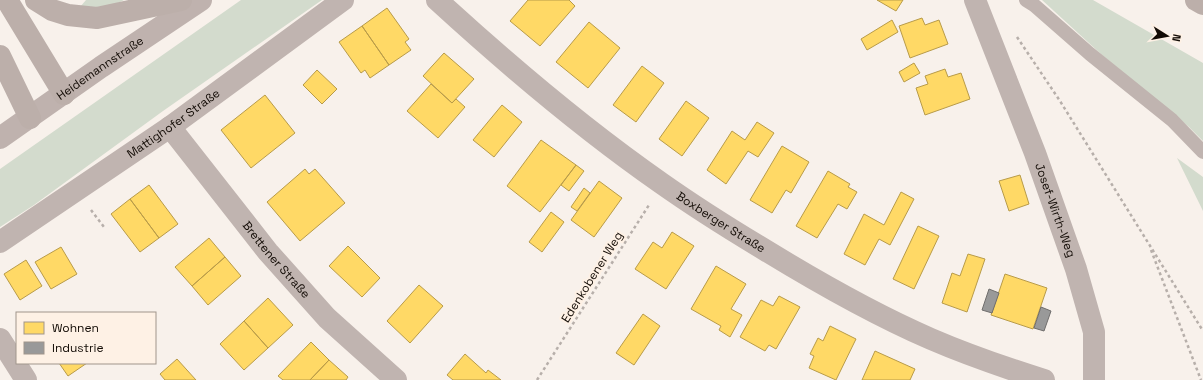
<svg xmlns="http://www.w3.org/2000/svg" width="1203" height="380" viewBox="0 0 1203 380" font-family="'Space Grotesk',sans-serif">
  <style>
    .green { fill: #d3dbcd }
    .homes { fill: #ffd966; stroke: #b89b49 }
    .industry { fill: #999; stroke: #706e6d }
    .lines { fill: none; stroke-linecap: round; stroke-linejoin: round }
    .path { stroke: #b7afaa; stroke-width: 2.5; stroke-dasharray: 3 3; stroke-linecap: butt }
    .service { stroke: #c0b4b0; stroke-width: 14 }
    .minor { stroke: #c0b4b0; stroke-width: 22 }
    .secondary { stroke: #bfb2ae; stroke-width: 22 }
    .motorway { stroke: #bcafaa; stroke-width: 22 }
    .labels { text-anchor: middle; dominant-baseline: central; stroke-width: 4; stroke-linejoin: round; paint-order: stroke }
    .street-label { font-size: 12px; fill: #120b05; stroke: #fef1e5 }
  </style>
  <rect width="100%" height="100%" fill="#f8f1eb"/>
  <!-- green -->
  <path class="green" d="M86,0H124C111,7 95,8 80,7Z
    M241,0H322L163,111L34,205L0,227V169Z
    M1042,0H1093L1203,63V141L1189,127L1102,55Z
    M1177,158L1203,177V211Z"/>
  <!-- homes -->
  <path class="homes" d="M528,0H569L575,6L540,46L510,21Z
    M877,0H903L896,11Z
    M387,8L409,39L405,42L411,50L389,65L362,26Z
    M922,18L925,25L939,20L948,44L910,58L899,26Z
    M892,20L898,32L867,50L861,39Z
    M589,22L620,48L588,88L556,62Z
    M362,26L389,65L370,78L365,70L361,73L339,42Z
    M444,53L474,79L452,103L423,76Z
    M914,63L920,73L904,82L899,72Z
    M642,66L664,83L636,122L613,105Z
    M945,69L948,77L961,73L970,99L925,115L916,88L928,84L925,76Z
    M317,70L337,89L322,104L303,85Z
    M431,84L452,103L456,99L465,107L438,138L407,111Z
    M265,95L295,133L251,168L221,130Z
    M686,101L709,118L682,156L659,139Z
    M502,105L522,122L494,157L473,140Z
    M757,122L774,133L758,157L748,151L726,184L707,170L732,131L745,140Z
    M541,140L576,165L540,212L507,186Z
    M782,146L809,162L791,193L786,190L772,213L750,200Z
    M576,165L584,171L569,191L561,185Z
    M305,169L309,174L315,169L345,203L300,241L267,202Z
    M828,171L850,184L848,187L857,192L847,209L838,204L817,238L796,226Z
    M1020,175L1029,204L1009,211L999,181Z
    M599,181L622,198L594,237L571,220Z
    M149,185L178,224L159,238L130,199Z
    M584,188L590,193L577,211L571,207Z
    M901,192L914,199L890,245L879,239L865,265L844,254L864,214L884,225Z
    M130,199L159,238L140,252L111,214Z
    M551,212L564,222L542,252L529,242Z
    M918,226L939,236L914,289L893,279Z
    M672,232L694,246L666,289L635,269L653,242L662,248Z
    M209,238L225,257L192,286L175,267Z
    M348,246L380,278L362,297L329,266Z
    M61,247L77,274L51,289L35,262Z
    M968,254L985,259L967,312L942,303L952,273L960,276Z
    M225,257L241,276L208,305L192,286Z
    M26,260L42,286L20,300L4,274Z
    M716,266L746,284L731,309L742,315L730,337L719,330L721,326L691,309Z
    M1005,274L1047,288L1033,329L991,315Z
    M419,285L443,306L410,343L387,321Z
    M779,296L800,307L776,349L769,345L765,351L740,337L761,300L773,306Z
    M268,298L293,325L268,348L244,321Z
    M643,314L660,326L634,365L616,353Z
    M244,321L268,348L244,370L220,344Z
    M830,326L856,339L836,380L809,368L814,356L810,354L818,338L823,341Z
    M311,342L329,360L310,380H283L278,376Z
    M875,351L915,369L910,380H862Z
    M465,354L486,373L488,370L501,380H453L447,375Z
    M177,359L196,380H165L160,374Z
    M329,360L348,377L346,380H310Z
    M59,363H87L68,376Z"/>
  <!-- industry -->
  <path class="industry" d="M989,289L999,293L992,313L982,310Z
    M1041,307L1051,311L1044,331L1034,328Z"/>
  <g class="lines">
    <!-- path -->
    <path class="path" d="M1017,37L1060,101L1203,331
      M91,210L104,227
      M1151,250L1201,380
      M537,380L649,205"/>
    <!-- service -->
    <path class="service" d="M1026,0L1034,5L1090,54L1172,120L1203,152"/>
    <!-- minor -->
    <g class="minor">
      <path id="s1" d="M437,0C508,65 582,128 661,183C695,207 730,229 765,250C819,283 873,314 931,339C968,355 1006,368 1044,380"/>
      <path id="s2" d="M975,0L1035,153L1076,269L1094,332V380"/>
      <path id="s3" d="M170,127L268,252L327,318L396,380"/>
      <path id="s4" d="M0,242L170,127L343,0"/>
      <path d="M0,339L26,380"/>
    </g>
    <!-- secondary -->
    <path class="secondary" id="s5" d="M0,138L101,67L201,0"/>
    <!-- motorway -->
    <path class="motorway" d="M7,0L64,94
      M36,0L52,10L68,15L97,18L181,0
      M1196,0L1203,4
      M0,56L30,118"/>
  </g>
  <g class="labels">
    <!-- street labels -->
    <g class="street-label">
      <text stroke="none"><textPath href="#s5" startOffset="122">Heidemannstraße</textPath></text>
      <text stroke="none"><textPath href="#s4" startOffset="210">Mattighofer Straße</textPath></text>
      <text stroke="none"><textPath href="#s2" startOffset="225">Josef-Wirth-Weg</textPath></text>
      <text stroke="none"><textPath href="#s1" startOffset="361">Boxberger Straße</textPath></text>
      <text stroke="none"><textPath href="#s3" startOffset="170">Brettener Straße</textPath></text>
      <text transform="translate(592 277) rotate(-58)">Edenkobener Weg</text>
    </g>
  </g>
  <!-- legend -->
  <rect x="16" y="312" width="140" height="52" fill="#fef1e5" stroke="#a0958b"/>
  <rect x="24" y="322" width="20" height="12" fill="#ffd966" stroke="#a0958b"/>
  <text x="52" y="332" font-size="12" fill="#120b05">Wohnen</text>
  <rect x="24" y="342" width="20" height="12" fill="#999999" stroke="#a0958b"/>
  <text x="52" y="352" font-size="12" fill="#120b05">Industrie</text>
  <!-- north arrow -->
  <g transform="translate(1167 36) rotate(101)" stroke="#fef1e5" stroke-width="3" paint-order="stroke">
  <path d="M0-3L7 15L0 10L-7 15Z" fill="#120b05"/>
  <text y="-6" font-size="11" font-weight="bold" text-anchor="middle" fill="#120b05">N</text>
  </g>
</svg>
